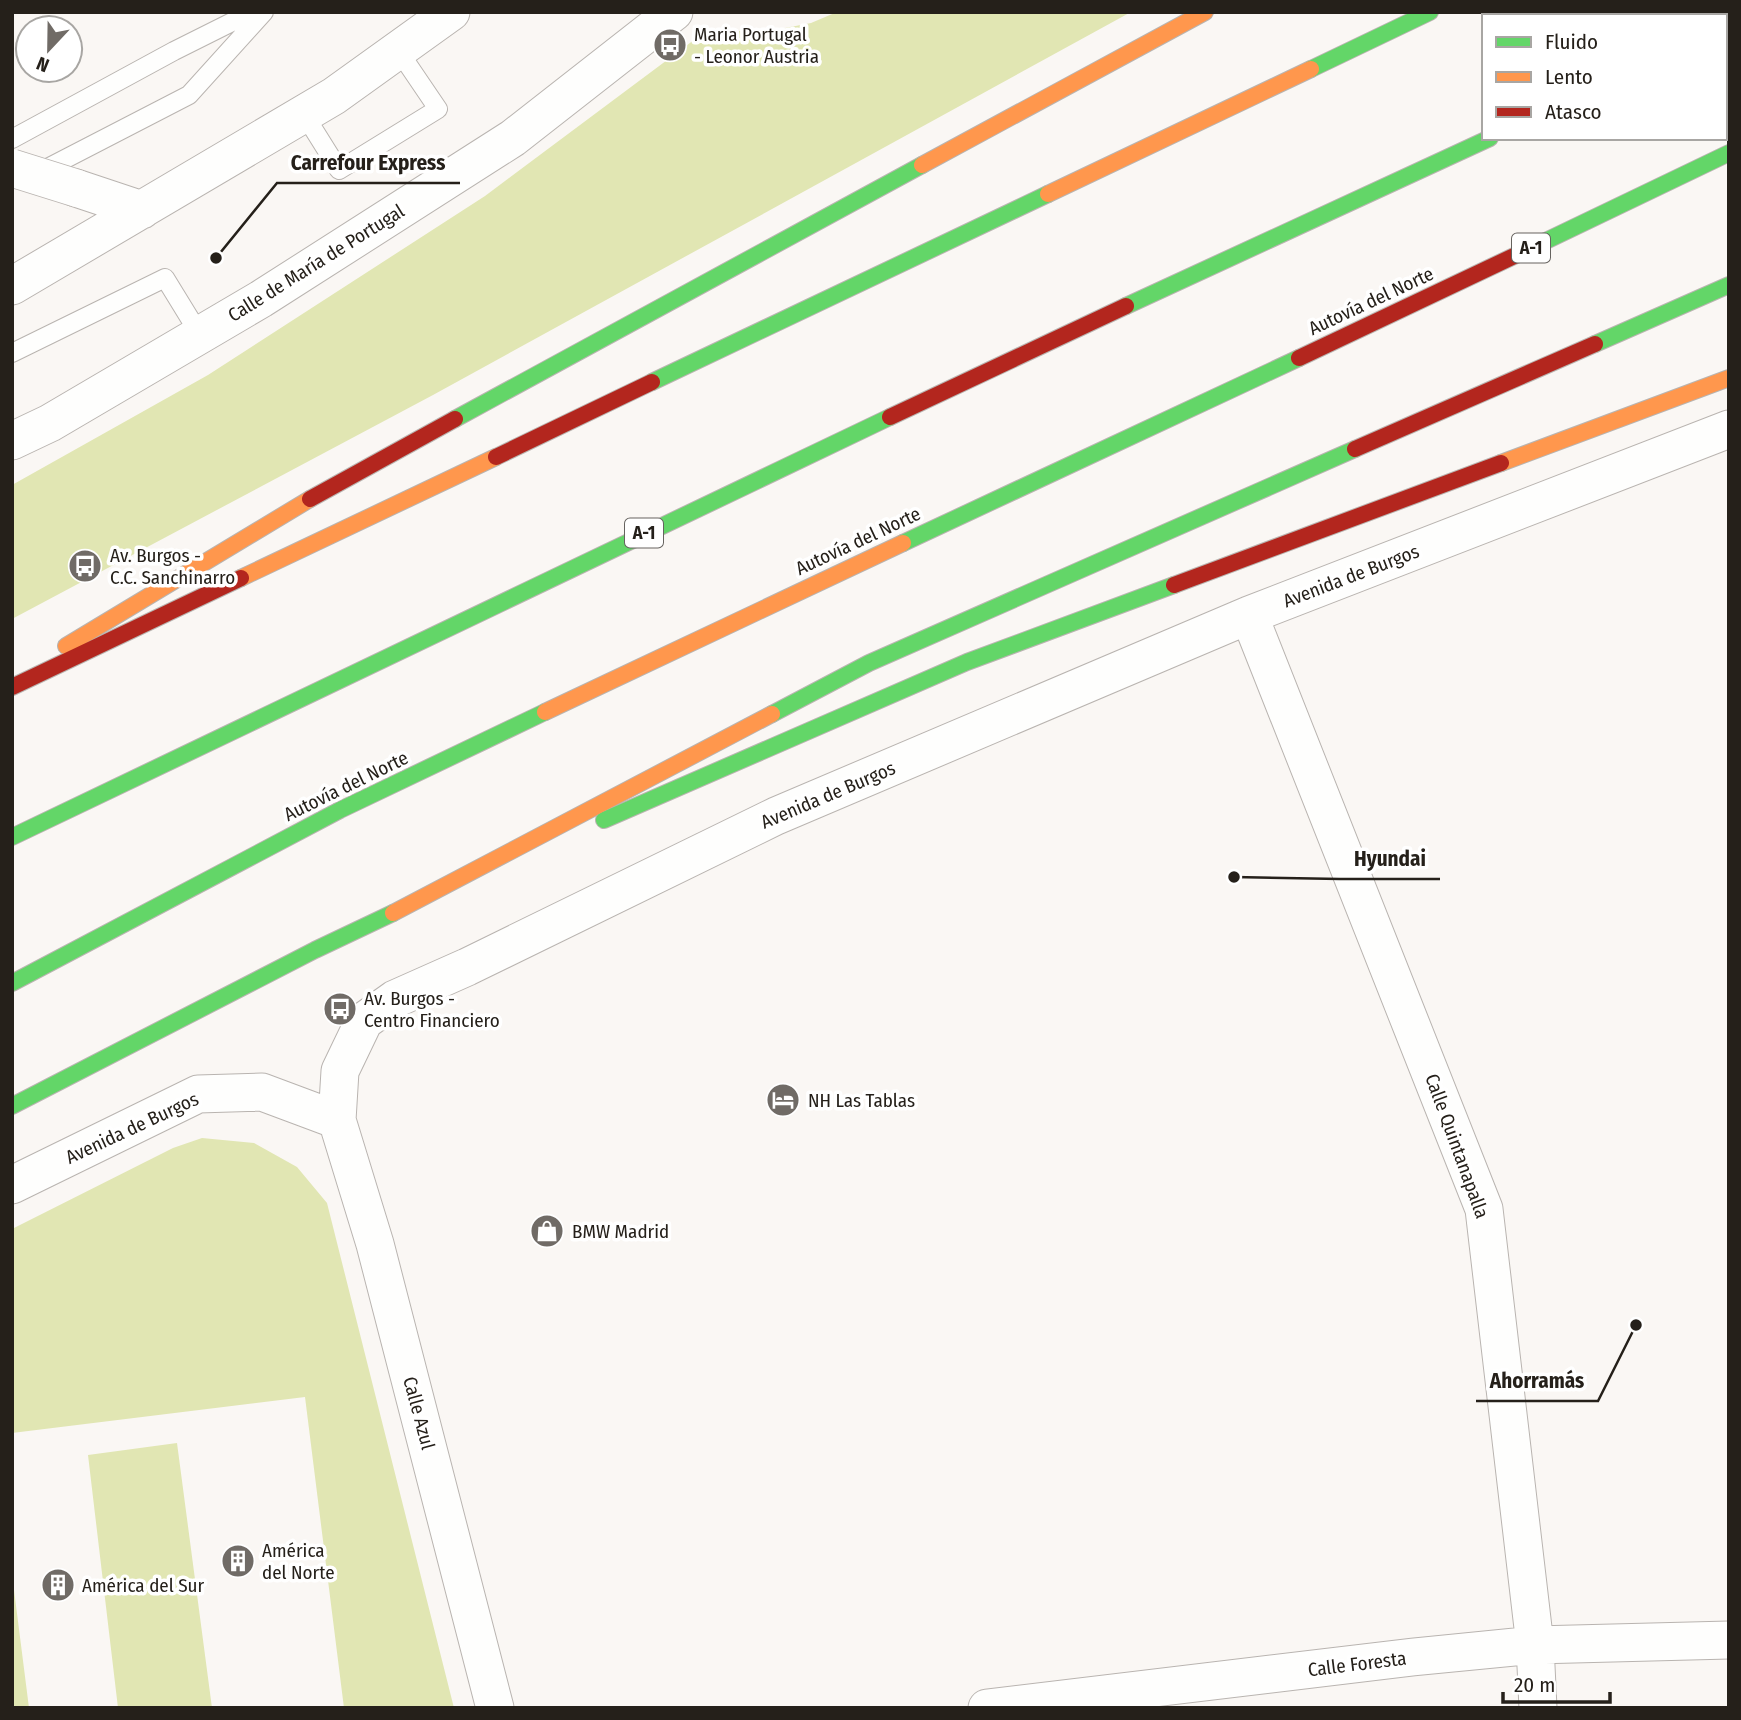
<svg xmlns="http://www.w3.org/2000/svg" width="1741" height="1720" viewBox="0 0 1741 1720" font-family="'Fira Sans Condensed',sans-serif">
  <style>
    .green { fill: #e1e6b3 }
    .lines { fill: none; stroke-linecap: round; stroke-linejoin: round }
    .lane-casing { stroke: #b9b4b0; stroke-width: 20 }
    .street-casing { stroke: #b9b4b0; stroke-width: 39 }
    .fast-casing { stroke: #b9b4b0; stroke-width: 18 }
    .slow-casing { stroke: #b9b4b0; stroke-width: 18 }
    .jam-casing { stroke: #b9b4b0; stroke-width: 18 }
    .lane { stroke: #fefefd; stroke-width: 18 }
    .street { stroke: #fefefd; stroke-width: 37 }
    .fast { stroke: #63d668; stroke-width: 16 }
    .slow { stroke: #ff974d; stroke-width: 16 }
    .jam { stroke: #b3261e; stroke-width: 16 }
    .street-bridge-casing { stroke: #b9b4b0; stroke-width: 39; stroke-linecap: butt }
    .street-bridge { stroke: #fefefd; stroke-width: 37 }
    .labels { text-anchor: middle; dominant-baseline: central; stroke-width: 7; stroke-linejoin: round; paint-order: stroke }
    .shield { fill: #fff; stroke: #66635f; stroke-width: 2 }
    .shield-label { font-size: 18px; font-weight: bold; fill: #25201a }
    .poi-label { font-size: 19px; fill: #25201a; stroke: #fff; text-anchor: start }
    .street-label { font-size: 19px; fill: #25201a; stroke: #fff }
    .leader { fill: none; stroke: #25201a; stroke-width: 2.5 }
    .callout-dot { fill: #25201a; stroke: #fff; stroke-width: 2.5 }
    .callout-label { font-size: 21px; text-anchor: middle; font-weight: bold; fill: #25201a; stroke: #fff; stroke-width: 7; stroke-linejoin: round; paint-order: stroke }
  </style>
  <rect width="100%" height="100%" fill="#faf7f4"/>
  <!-- green -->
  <path class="green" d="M837,12H1131L433,395L12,619V485L208,375L485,196L710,28L760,33L811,23Z
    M202,1138L254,1143L297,1167L327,1203L454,1708H344L305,1397L12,1433V1229L173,1148Z
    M177,1443L212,1708H118L88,1455Z
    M12,1574L29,1708H12Z"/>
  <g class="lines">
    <defs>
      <path id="lane" d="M304,114L339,170L438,109L398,50
        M12,139L174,51L252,12
        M36,174L189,95L264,12
        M12,353L165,278L200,335"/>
      <path id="street" d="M76,188L142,210
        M12,286L334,96L451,12
        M12,441L50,423L261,299L513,138L674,12
        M1249,615L1484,1209L1535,1645L1538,1708
        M12,1185L198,1094L262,1092L337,1120
        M495,1708L375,1244L337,1120L340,1071L364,1021L395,999L467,967L776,816L1249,615L1729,429
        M987,1708L1413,1657L1535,1645L1729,1640"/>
      <path id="fast" d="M1725,32L1729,31
        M1311,69L1430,12
        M1531,248L1729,153
        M1126,306L1490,138
        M1595,344L1729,285
        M652,382L1048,194
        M455,419L922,165
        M903,543L1299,358
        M772,714L869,663L1355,449
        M604,820L967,662L1174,585
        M12,837L890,417
        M12,983L340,810L545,712
        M12,1106L315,950L393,913"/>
      <path id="slow" d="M922,165L1205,12
        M1048,194L1311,69
        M1501,463L1729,378
        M241,578L496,457
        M66,646L310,499
        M545,712L903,543
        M393,913L772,714"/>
      <path id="jam" d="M1299,358L1531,248
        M890,417L1126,306
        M1355,449L1595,344
        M496,457L652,382
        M310,499L455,419
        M1174,585L1501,463
        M12,687L241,578"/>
    </defs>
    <!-- lane casing -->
    <use href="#lane" class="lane-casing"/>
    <!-- street casing -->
    <use href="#street" class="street-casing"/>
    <!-- fast casing -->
    <use href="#fast" class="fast-casing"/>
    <!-- slow casing -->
    <use href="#slow" class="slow-casing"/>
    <!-- jam casing -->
    <use href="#jam" class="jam-casing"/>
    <!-- lane -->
    <use href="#lane" class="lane"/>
    <!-- street -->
    <use href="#street" class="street"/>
    <!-- fast -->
    <use href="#fast" class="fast"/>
    <!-- slow -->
    <use href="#slow" class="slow"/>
    <!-- jam -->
    <use href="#jam" class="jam"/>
    <defs>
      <path id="street-bridge" d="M12,168L76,188"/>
    </defs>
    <!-- street-bridge casing -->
    <use href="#street-bridge" class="street-bridge-casing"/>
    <!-- street-bridge -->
    <use href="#street-bridge" class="street-bridge"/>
  </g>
  <!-- icons -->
  <defs>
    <symbol id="bus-disc" viewBox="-11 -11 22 22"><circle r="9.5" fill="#706b66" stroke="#fff"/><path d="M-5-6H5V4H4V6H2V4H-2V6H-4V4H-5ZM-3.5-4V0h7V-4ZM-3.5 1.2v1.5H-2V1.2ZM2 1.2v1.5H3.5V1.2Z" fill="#fff"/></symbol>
    <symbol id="hotel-disc" viewBox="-11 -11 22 22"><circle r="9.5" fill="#706b66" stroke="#fff"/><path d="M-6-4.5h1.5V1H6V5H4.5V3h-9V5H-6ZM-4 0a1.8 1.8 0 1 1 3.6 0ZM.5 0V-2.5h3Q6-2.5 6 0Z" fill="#fff"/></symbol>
    <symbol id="shop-disc" viewBox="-11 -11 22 22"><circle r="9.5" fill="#706b66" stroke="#fff"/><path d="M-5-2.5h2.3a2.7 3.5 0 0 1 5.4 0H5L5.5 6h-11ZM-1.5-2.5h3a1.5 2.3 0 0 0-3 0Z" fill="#fff"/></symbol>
    <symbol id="building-disc" viewBox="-11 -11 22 22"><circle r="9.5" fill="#706b66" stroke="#fff"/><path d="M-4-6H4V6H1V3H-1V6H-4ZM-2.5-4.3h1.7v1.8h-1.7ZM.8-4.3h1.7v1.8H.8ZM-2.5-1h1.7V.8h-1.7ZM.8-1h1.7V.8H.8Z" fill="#fff"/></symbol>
  </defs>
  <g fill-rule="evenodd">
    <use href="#bus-disc" x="651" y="26" width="38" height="38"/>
    <use href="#bus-disc" x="66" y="547" width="38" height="38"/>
    <use href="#bus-disc" x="321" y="990" width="38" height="38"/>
    <use href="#hotel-disc" x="764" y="1081" width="38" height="38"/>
    <use href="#shop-disc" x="528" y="1212" width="38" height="38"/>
    <use href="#building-disc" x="219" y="1542" width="38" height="38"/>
    <use href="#building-disc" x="39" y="1566" width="38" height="38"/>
  </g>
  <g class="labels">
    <!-- shield labels -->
    <g class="shield">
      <rect x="1512" y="233.5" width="38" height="29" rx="5"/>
      <rect x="625" y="518.5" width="38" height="29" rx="5"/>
    </g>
    <g class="shield-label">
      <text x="1531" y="248">A-1</text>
      <text x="644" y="533">A-1</text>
    </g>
    <!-- poi labels -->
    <g class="poi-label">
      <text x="694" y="34">Maria Portugal<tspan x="694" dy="22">- Leonor Austria</tspan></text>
      <text x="110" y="555">Av. Burgos -<tspan x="110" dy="22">C.C. Sanchinarro</tspan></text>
      <text x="364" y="998">Av. Burgos -<tspan x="364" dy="22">Centro Financiero</tspan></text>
      <text x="808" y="1100">NH Las Tablas</text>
      <text x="572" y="1231">BMW Madrid</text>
      <text x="262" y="1550">América<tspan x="262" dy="22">del Norte</tspan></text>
      <text x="82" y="1585">América del Sur</text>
    </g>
    <!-- street labels -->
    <g class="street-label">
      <text transform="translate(316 263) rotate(-32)">Calle de María de Portugal</text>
      <text transform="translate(1371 301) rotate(-25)">Autovía del Norte</text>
      <text transform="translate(858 541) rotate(-25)">Autovía del Norte</text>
      <text transform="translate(1351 576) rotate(-21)">Avenida de Burgos</text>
      <text transform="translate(346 786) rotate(-26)">Autovía del Norte</text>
      <text transform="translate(828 795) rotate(-23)">Avenida de Burgos</text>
      <text transform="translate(132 1128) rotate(-25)">Avenida de Burgos</text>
      <text transform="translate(1457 1146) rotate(70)">Calle Quintanapalla</text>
      <text transform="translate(419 1413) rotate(75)">Calle Azul</text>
      <text transform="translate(1357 1664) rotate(-7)">Calle Foresta</text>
    </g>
  </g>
  <!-- callouts -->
  <path class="leader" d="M216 258L277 183H460M1234 877L1340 879H1440M1636 1325L1598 1401H1476"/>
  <g class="callout-dot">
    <circle cx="216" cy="258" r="7"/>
    <circle cx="1234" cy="877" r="7"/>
    <circle cx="1636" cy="1325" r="7"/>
  </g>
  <g class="callout-label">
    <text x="368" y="170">Carrefour Express</text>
    <text x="1390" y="866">Hyundai</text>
    <text x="1537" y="1388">Ahorramás</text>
  </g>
  <!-- border -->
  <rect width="1741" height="1720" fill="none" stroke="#25201a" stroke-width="28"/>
  <!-- legend -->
  <rect x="1482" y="14" width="245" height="126" fill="#ffffff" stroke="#a8a6a3" stroke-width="2"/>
  <rect x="1496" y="37" width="35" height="10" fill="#63d668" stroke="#a8a6a3" stroke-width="2"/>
  <text x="1545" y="49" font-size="21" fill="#25201a">Fluido</text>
  <rect x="1496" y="72" width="35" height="10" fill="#ff974d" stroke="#a8a6a3" stroke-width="2"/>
  <text x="1545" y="84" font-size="21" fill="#25201a">Lento</text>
  <rect x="1496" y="107" width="35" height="10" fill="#b3261e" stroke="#a8a6a3" stroke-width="2"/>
  <text x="1545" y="119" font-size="21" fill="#25201a">Atasco</text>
  <!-- north arrow -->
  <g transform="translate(49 49) rotate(202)"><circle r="33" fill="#ffffff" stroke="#a8a6a3" stroke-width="2"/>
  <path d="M0-5L12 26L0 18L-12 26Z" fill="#706b66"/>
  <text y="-10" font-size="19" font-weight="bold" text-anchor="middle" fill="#25201a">N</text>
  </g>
  <!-- scale -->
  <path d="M1503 1692v10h107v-10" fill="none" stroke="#25201a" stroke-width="3.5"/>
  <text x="1514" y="1692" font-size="21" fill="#25201a" stroke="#ffffff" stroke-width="5" paint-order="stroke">20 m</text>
</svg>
